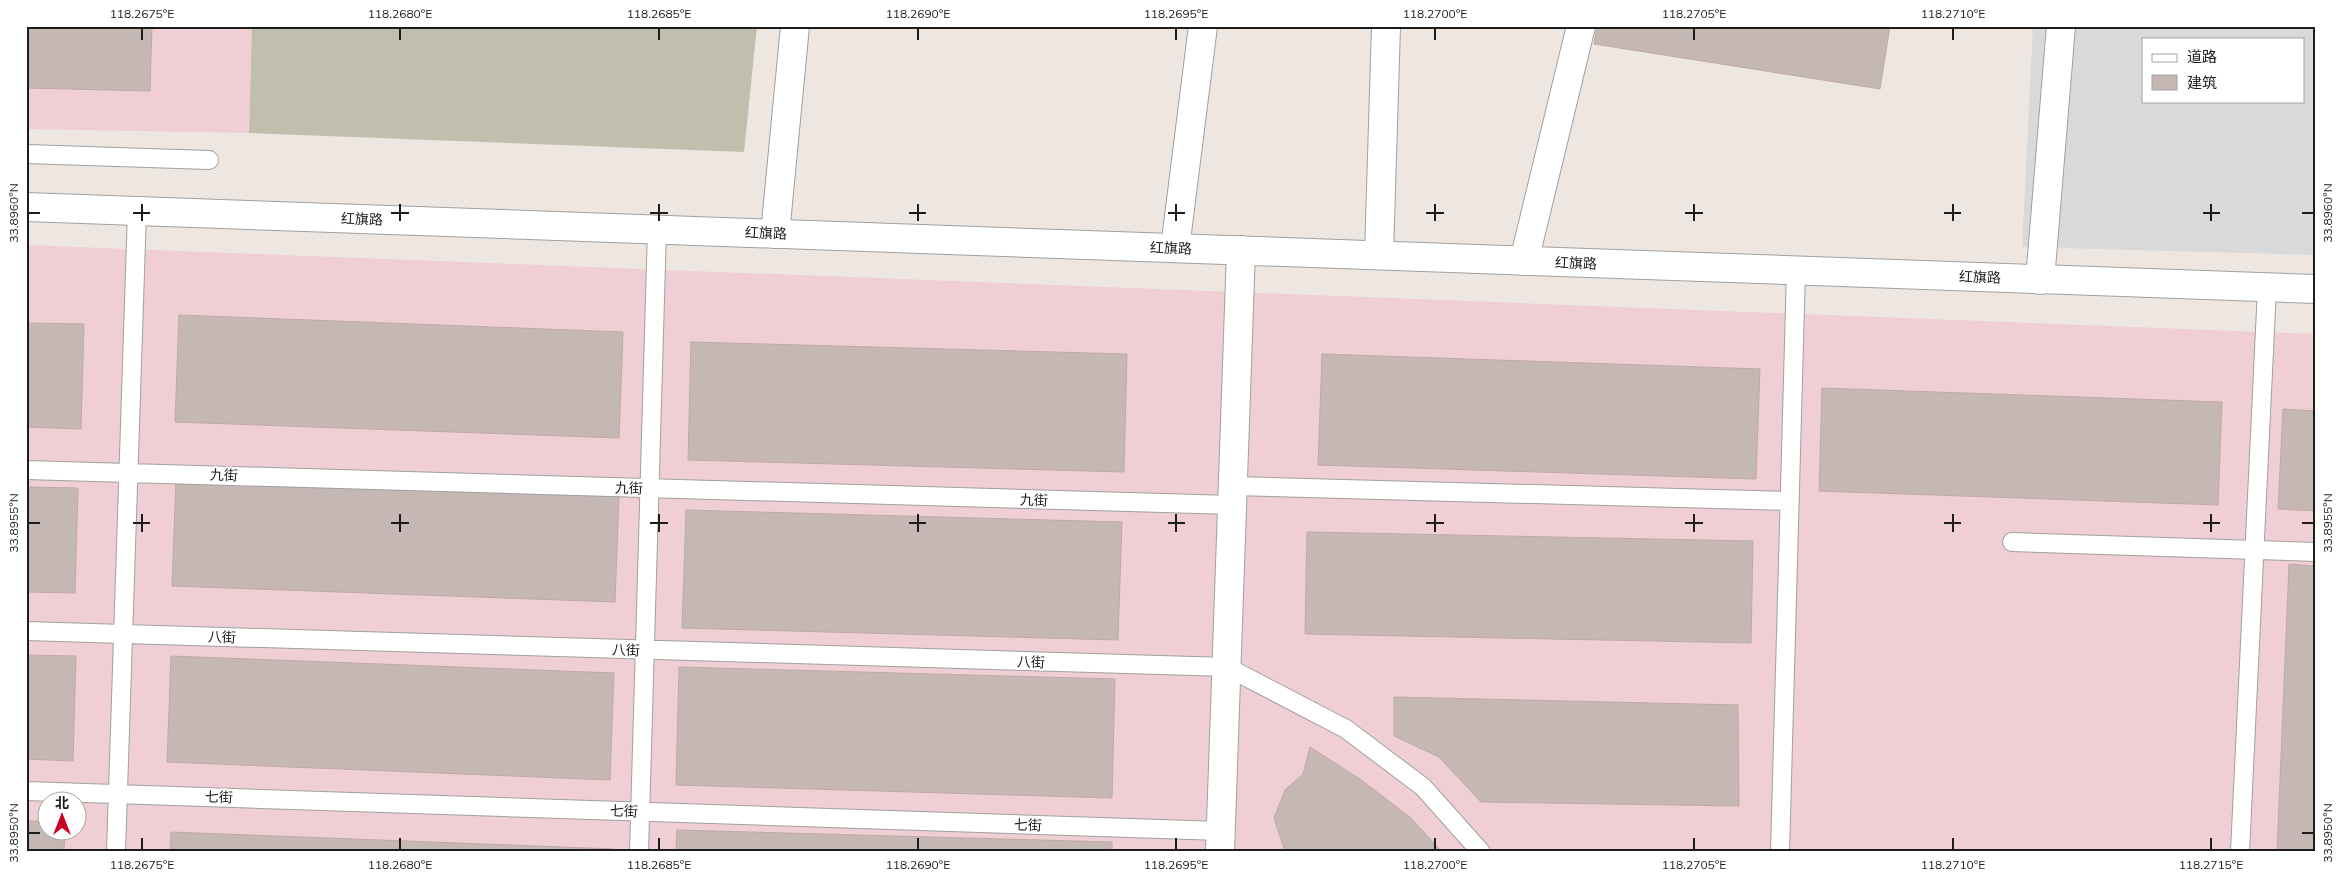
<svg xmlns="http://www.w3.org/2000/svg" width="2342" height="878" viewBox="0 0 2342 878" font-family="Mulish,'Noto Sans SC',sans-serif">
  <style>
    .residential { fill: #dad9d9; fill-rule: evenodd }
    .commercial { fill: #efcfd4; fill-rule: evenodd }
    .construction { fill: #c2bead }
    .building { fill: #c5b8b4; stroke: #bfaaa3 }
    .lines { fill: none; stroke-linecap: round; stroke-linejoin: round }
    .service-casing { stroke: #a0a0a0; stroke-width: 20 }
    .minor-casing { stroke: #a0a0a0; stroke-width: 30 }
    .tertiary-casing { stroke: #a0a0a0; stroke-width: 30 }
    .service { stroke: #fff; stroke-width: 18 }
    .minor { stroke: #fff; stroke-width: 28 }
    .tertiary { stroke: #fff; stroke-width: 28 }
    .ticks { fill: none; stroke: #1c1c1c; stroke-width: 2 }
    .labels { text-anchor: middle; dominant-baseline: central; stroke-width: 4; stroke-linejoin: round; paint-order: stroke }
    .street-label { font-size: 14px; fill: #1c1c1c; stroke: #fff }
    .neatline { fill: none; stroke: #1c1c1c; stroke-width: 2 }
    .ticks-label { font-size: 12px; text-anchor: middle; fill: #1c1c1c }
  </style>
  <rect width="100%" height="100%" fill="#eee7e1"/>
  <!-- residential -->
  <path class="residential" d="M2033,26H2316V255L2022,247ZM2143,39H2303V101H2143Z"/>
  <!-- commercial -->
  <path class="commercial" d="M26,26H252L249,133L26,129Z
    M26,245L2316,334V852H26ZM48,800H78V830H48Z"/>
  <!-- construction -->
  <path class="construction" d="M252,26H757L744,152L249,133Z"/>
  <!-- building -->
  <path class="building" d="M26,26H152L150,91L26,88Z
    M1597,26H1890L1880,89L1594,44Z
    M179,315L623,332L619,438L175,422Z
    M26,323L84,324L81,429L26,427Z
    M691,342L1127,354L1124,472L688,460Z
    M1322,354L1760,369L1756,479L1318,465Z
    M1822,388L2222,402L2218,505L1819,491Z
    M2283,409L2316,411V511L2278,509Z
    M176,479L619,496L615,602L172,586Z
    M26,487L78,488L75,593L26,592Z
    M686,510L1122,522L1118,640L682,628Z
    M1307,532L1753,541L1751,643L1305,634Z
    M2289,564L2316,566V852H2277Z
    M26,655L76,656L73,761L26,759Z
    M171,656L614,673L610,780L167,762Z
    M679,667L1115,679L1112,798L676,785Z
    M1394,697L1738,705L1739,806L1481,802L1439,757L1394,736Z
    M1310,747L1360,779L1411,818L1442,852H1285L1274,818L1285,790L1303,774Z
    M26,821H48V830H65L64,852H26Z
    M677,830L1112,842V852H676Z
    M171,832L614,849V852H170Z"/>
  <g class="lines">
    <defs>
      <path id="service" d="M26,154L209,160
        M26,470L1232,505
        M1233,486L1790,501
        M2012,542L2316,552
        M26,631L1227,667L1346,729L1423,787L1481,852
        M26,791L1221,831
        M116,852L137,211
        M639,852L657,229
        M1780,852L1796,270
        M2240,852L2267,288"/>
      <path id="minor" d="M775,234L795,26
        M1175,248L1203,26
        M1379,255L1386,26
        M1524,261L1581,26
        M2040,280L2061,26
        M1220,852L1241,250"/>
      <path id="tertiary" d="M26,207L2316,289"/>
    </defs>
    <!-- service casing -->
    <use href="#service" class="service-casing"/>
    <!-- minor casing -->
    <use href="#minor" class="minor-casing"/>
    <!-- tertiary casing -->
    <use href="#tertiary" class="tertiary-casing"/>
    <!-- service -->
    <use href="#service" class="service"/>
    <!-- minor -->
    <use href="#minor" class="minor"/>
    <!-- tertiary -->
    <use href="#tertiary" class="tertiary"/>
  </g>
  <!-- ticks -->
  <path class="ticks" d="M142,28V40M400,28V40M659,28V40M918,28V40M1176,28V40M1435,28V40M1694,28V40M1953,28V40M142,204V221M400,204V221M659,204V221M918,204V221M1176,204V221M1435,204V221M1694,204V221M1953,204V221M2211,204V221M28,213H40M133,213H150M391,213H409M650,213H668M909,213H926M1168,213H1185M1426,213H1444M1685,213H1703M1944,213H1961M2203,213H2220M2302,213H2314M142,514V532M400,514V532M659,514V532M918,514V532M1176,514V532M1435,514V532M1694,514V532M1953,514V532M2211,514V532M28,523H40M133,523H150M391,523H409M650,523H668M909,523H926M1168,523H1185M1426,523H1444M1685,523H1703M1944,523H1961M2203,523H2220M2302,523H2314M28,833H40M2302,833H2314M142,838V850M400,838V850M659,838V850M918,838V850M1176,838V850M1435,838V850M1694,838V850M1953,838V850M2211,838V850"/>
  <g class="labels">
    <!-- street labels -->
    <g class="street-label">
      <text transform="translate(362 219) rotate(2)">红旗路</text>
      <text transform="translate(766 233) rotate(2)">红旗路</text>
      <text transform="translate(1171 248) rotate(2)">红旗路</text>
      <text transform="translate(1576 263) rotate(2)">红旗路</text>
      <text transform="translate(1980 277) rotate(2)">红旗路</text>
      <text transform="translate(224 475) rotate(2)">九街</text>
      <text transform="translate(629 488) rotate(2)">九街</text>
      <text transform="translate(1034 500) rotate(2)">九街</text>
      <text transform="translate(222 637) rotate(2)">八街</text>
      <text transform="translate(626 650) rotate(2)">八街</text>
      <text transform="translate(1031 662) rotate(2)">八街</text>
      <text transform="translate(219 797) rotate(2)">七街</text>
      <text transform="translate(624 811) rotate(2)">七街</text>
      <text transform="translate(1028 825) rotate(2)">七街</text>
    </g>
  </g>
  <!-- border -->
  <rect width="2342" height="878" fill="none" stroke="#ffffff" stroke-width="55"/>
  <!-- legend -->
  <rect x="2142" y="38" width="162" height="65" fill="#ffffff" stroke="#a4a4a4"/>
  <rect x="2152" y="54" width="25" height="8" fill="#ffffff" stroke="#a4a4a4"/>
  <text x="2187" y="62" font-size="15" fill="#1c1c1c">道路</text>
  <rect x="2152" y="75" width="25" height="15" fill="#c5b8b4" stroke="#a4a4a4"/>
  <text x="2187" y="88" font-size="15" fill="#1c1c1c">建筑</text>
  <!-- north arrow -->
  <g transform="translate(62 816)"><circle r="24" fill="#ffffff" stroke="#a4a4a4"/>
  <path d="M0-4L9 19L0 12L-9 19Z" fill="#c80025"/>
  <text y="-8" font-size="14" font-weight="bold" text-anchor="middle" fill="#1c1c1c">北</text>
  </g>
  <rect x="28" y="28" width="2286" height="822" class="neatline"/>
  <g class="ticks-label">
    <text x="142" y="18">118.2675°E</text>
    <text x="400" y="18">118.2680°E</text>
    <text x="659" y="18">118.2685°E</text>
    <text x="918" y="18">118.2690°E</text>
    <text x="1176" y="18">118.2695°E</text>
    <text x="1435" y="18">118.2700°E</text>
    <text x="1694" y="18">118.2705°E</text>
    <text x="1953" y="18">118.2710°E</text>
    <text transform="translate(14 213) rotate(-90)" y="4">33.8960°N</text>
    <text transform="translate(2328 213) rotate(-90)" y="4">33.8960°N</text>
    <text transform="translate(14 523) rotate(-90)" y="4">33.8955°N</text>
    <text transform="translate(2328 523) rotate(-90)" y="4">33.8955°N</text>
    <text transform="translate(14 833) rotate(-90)" y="4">33.8950°N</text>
    <text transform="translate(2328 833) rotate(-90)" y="4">33.8950°N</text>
    <text x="142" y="869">118.2675°E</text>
    <text x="400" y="869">118.2680°E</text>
    <text x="659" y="869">118.2685°E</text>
    <text x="918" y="869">118.2690°E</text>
    <text x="1176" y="869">118.2695°E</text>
    <text x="1435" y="869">118.2700°E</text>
    <text x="1694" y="869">118.2705°E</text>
    <text x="1953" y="869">118.2710°E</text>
    <text x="2211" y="869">118.2715°E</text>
  </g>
</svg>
